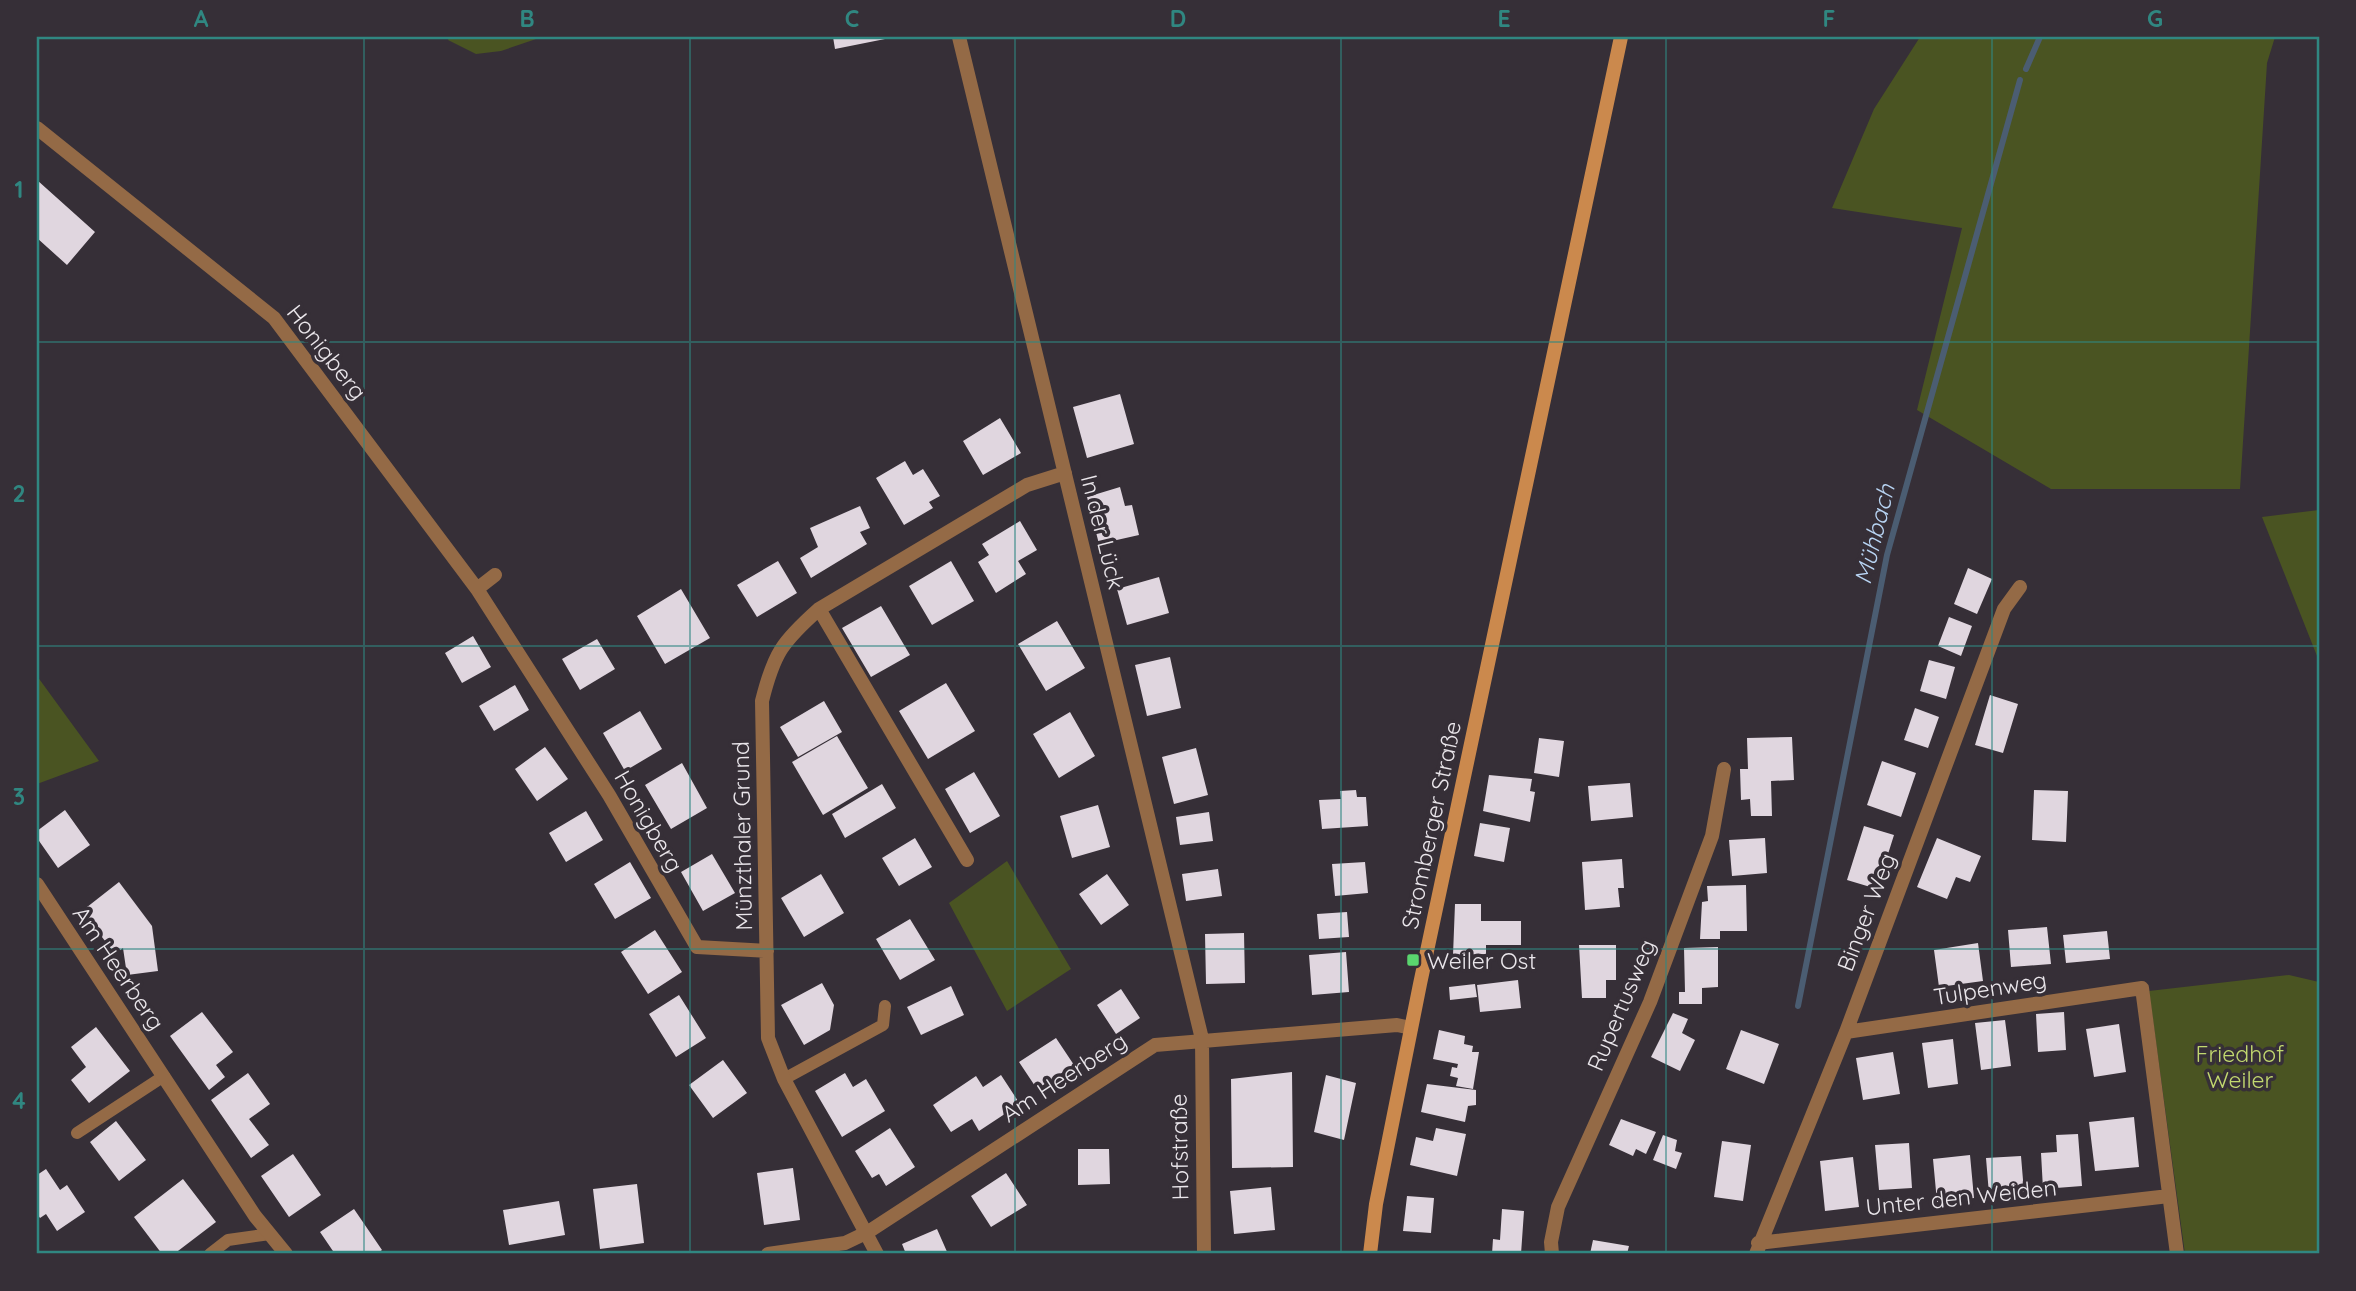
<svg xmlns="http://www.w3.org/2000/svg" width="2356" height="1291" viewBox="0 0 2356 1291" font-family="Quicksand,sans-serif">
  <style>
    .green { fill: #4a5422 }
    .lines { fill: none; stroke-linecap: round; stroke-linejoin: round }
    .stream { stroke: #4b5d72; stroke-width: 6 }
    .building { fill: #e0d6df }
    .service { stroke: #946a46; stroke-width: 12 }
    .minor { stroke: #946a46; stroke-width: 14 }
    .secondary { stroke: #cb894d; stroke-width: 14 }
    .grid { fill: none; stroke: #308781; stroke-width: 2; stroke-opacity: 0.55 }
    .poi-dot { fill: #5ad56e; stroke: #362f37; stroke-width: 2.5 }
    .labels { text-anchor: middle; dominant-baseline: central; stroke-width: 7; stroke-linejoin: round; paint-order: stroke }
    .street-label { font-size: 23px; fill: #eae6eb; stroke: #362f37 }
    .poi-label { font-size: 23px; fill: #eae6eb; stroke: #362f37; text-anchor: start }
    .park-label { font-size: 23px; fill: #c2d86f; stroke: #362f37 }
    .water-label { font-size: 24px; font-style: italic; fill: #b8d4f3; stroke: #362f37 }
    .neatline { fill: none; stroke: #308781; stroke-width: 2.5 }
    .grid-label { font-size: 23px; text-anchor: middle; font-weight: bold; fill: #308781 }
  </style>
  <rect width="100%" height="100%" fill="#362f37"/>
  <!-- green -->
  <path class="green" d="M449,37H542L501,51L476,54L448,40Z
    M1920,37H2275L2267,63L2240,489H2051L1917,410L1962,228L1832,208L1874,109Z
    M2319,510V661L2262,517Z
    M37,676L99,761L37,784Z
    M1007,861L1071,969L1007,1011L949,903Z
    M2289,975L2319,982V1254H2185L2149,991Z"/>
  <g class="lines">
    <!-- stream -->
    <path class="stream" d="M2026,69L2040,37
      M1798,1006L1887,555L2020,80"/>
  </g>
  <!-- building -->
  <path class="building" d="M833,37H890V38L835,49Z
    M37,180L95,232L67,265L37,238Z
    M1120,394L1134,444L1087,458L1073,407Z
    M1000,418L1021,453L983,475L963,441Z
    M905,461L913,475L923,469L940,496L929,502L933,508L904,525L876,478Z
    M1120,487L1125,506L1132,505L1139,535L1099,544L1087,497Z
    M860,506L870,528L860,532L867,544L811,578L800,558L818,547L810,528Z
    M1020,521L1037,550L1018,561L1026,574L996,593L978,562L989,555L982,544Z
    M778,561L797,593L757,617L737,585Z
    M951,561L974,601L932,625L909,586Z
    M1968,568L1992,579L1977,614L1954,604Z
    M1159,577L1169,613L1127,625L1117,589Z
    M681,589L710,638L665,664L637,616Z
    M881,606L910,655L871,677L842,628Z
    M1949,617L1972,626L1961,656L1938,646Z
    M1057,621L1085,668L1046,691L1018,644Z
    M473,636L491,667L462,683L445,653Z
    M597,639L615,669L580,690L562,659Z
    M1170,657L1181,708L1147,716L1135,665Z
    M1929,660L1955,667L1946,699L1920,691Z
    M946,683L975,731L928,759L899,711Z
    M515,685L529,710L494,731L479,706Z
    M1990,695L2018,704L2003,753L1975,745Z
    M824,701L842,732L798,757L780,727Z
    M1915,708L1939,717L1928,748L1904,740Z
    M640,711L662,749L625,771L603,733Z
    M1070,712L1095,756L1059,778L1033,734Z
    M837,736L868,788L823,815L792,762Z
    M1792,737L1794,780L1771,781L1772,816H1751L1750,799L1741,800L1740,769H1748L1747,738Z
    M1539,738L1564,741L1559,777L1534,773Z
    M545,747L568,779L537,801L515,769Z
    M1196,748L1208,795L1174,804L1162,757Z
    M1882,761L1916,773L1901,817L1867,805Z
    M682,763L707,808L671,829L645,785Z
    M974,772L1000,816L970,833L945,789Z
    M1489,775L1532,779L1530,791L1535,792L1530,822L1483,811Z
    M1630,783L1633,817L1591,821L1588,786Z
    M882,784L896,808L845,838L832,814Z
    M1356,790L1357,797H1366L1368,826L1322,829L1319,800L1341,799L1340,791Z
    M2034,790L2068,791L2066,842L2032,840Z
    M1098,805L1110,847L1072,858L1060,816Z
    M65,810L90,845L58,868L37,838V831Z
    M586,811L603,840L566,862L549,833Z
    M1209,812L1213,841L1180,845L1176,817Z
    M1480,823L1510,828L1504,862L1474,856Z
    M1864,826L1894,835L1877,889L1847,880Z
    M915,838L932,867L899,886L882,858Z
    M1765,838L1767,873L1732,876L1729,840Z
    M1937,838L1981,856L1970,882L1956,877L1947,899L1917,887Z
    M712,854L735,893L703,911L681,872Z
    M1622,859L1624,888H1618L1620,907L1585,910L1582,862Z
    M630,862L651,898L615,919L594,884Z
    M1365,862L1368,893L1335,896L1332,864Z
    M1218,869L1222,896L1186,901L1182,874Z
    M821,874L844,913L804,937L781,898Z
    M1107,874L1129,905L1101,925L1079,894Z
    M119,882L152,926L158,971L127,975L123,948L115,954L82,911Z
    M1746,885L1747,931H1720V939H1700L1702,902L1708,901L1707,886Z
    M1455,904H1481V921H1521V945H1486V954L1453,955Z
    M1347,912L1349,937L1319,939L1317,914Z
    M910,919L935,960L900,980L876,939Z
    M2047,927L2051,964L2011,967L2008,930Z
    M655,930L682,972L648,994L621,952Z
    M2107,931L2110,959L2066,963L2063,935Z
    M1244,933L1245,983L1206,984L1205,934Z
    M1978,943L1983,981L1939,987L1934,950Z
    M1579,945H1616V980H1606V998H1582Z
    M1718,947V987L1702,988V1004H1679V992H1685L1684,948Z
    M1346,952L1349,992L1312,995L1309,955Z
    M1518,980L1521,1008L1480,1012L1477,985Z
    M822,983L834,1005L830,1030L804,1045L781,1005Z
    M1475,984L1477,997L1450,1000L1449,987Z
    M951,986L964,1015L921,1035L907,1007Z
    M1121,989L1140,1018L1116,1034L1097,1005Z
    M679,995L706,1038L676,1057L649,1014Z
    M202,1012L233,1052L216,1065L225,1077L209,1090L170,1036Z
    M2064,1012L2066,1050L2038,1052L2036,1014Z
    M1673,1013L1688,1019L1682,1033L1695,1040L1680,1071L1651,1057Z
    M2005,1020L2011,1066L1981,1070L1975,1023Z
    M2119,1024L2126,1072L2094,1077L2086,1029Z
    M96,1027L130,1071L89,1103L71,1080L86,1067L71,1047Z
    M1439,1030L1465,1036L1464,1044L1473,1046L1472,1052H1479L1473,1089L1456,1086L1458,1078L1450,1076L1452,1067L1457,1068L1458,1064L1433,1059Z
    M1741,1030L1779,1044L1764,1084L1726,1069Z
    M1056,1038L1074,1065L1037,1089L1019,1062Z
    M1953,1039L1958,1084L1928,1088L1922,1043Z
    M1893,1052L1900,1094L1863,1100L1856,1058Z
    M723,1060L747,1093L713,1118L689,1085Z
    M1292,1072L1293,1167L1232,1168L1231,1079Z
    M248,1073L270,1104L249,1119L269,1145L251,1158L211,1100Z
    M845,1073L853,1087L866,1079L885,1111L842,1137L815,1091Z
    M1001,1075L1020,1104L979,1131L972,1119L951,1132L933,1105L976,1076L983,1087Z
    M1326,1075L1356,1083L1344,1140L1314,1132Z
    M1427,1084L1476,1090V1105L1468,1106L1465,1122L1421,1112Z
    M2134,1117L2139,1167L2095,1171L2089,1122Z
    M1621,1119L1656,1132L1646,1154L1636,1149L1633,1156L1609,1145Z
    M116,1121L146,1160L119,1181L90,1142Z
    M890,1128L915,1167L886,1186L879,1174L872,1178L855,1151Z
    M1436,1128L1466,1134L1457,1176L1410,1165L1416,1137L1433,1141Z
    M2078,1134L2082,1186L2043,1189L2041,1153L2057,1152L2056,1135Z
    M1663,1135L1677,1140L1675,1151L1682,1153L1676,1169L1653,1160Z
    M1722,1141L1751,1145L1743,1201L1714,1197Z
    M1909,1143L1912,1188L1879,1190L1875,1145Z
    M1078,1149H1109L1110,1184L1078,1185Z
    M293,1154L321,1195L289,1217L261,1176Z
    M1970,1155L1974,1198L1937,1202L1933,1159Z
    M2021,1156L2024,1192L1989,1194L1986,1158Z
    M1853,1157L1859,1207L1825,1211L1820,1161Z
    M793,1168L800,1220L764,1225L757,1173Z
    M46,1169L60,1190L67,1185L85,1212L57,1231L46,1214L40,1218L37,1214V1175Z
    M1006,1173L1027,1205L991,1227L971,1196Z
    M183,1179L216,1222L174,1254H162L134,1217Z
    M637,1184L644,1243L600,1249L593,1189Z
    M1271,1187L1275,1230L1234,1234L1230,1191Z
    M1407,1196L1434,1198L1431,1233L1403,1231Z
    M559,1201L565,1235L509,1245L503,1210Z
    M354,1209L382,1250L377,1254H335L320,1232Z
    M1502,1209L1524,1211L1521,1254H1492L1493,1239L1500,1240Z
    M937,1229L948,1254H906L902,1244Z
    M1593,1240L1629,1246L1627,1254H1590Z"/>
  <g class="lines">
    <!-- service -->
    <path class="service" d="M784,1079L883,1025L885,1006
      M77,1133L164,1076
      M210,1254L228,1240L270,1234"/>
    <!-- minor -->
    <path class="minor" d="M959,37L1202,1039L1204,1254
      M37,128L274,318L477,589
      M495,575L477,589L609,795L697,947L767,951
      M819,609L967,860
      M37,884L255,1216L286,1254
      M1846,1032L2142,988L2177,1254
      M1758,1243L2169,1196
      M768,1254L845,1243L868,1232L1155,1045L1397,1025L1411,1028
      M877,1254L784,1079L768,1038L762,701C774,653 782,642 819,609L1027,485L1065,473
      M1552,1254L1551,1242L1558,1207L1650,1002L1712,836L1724,769
      M1756,1254L1846,1032L2004,609L2020,587"/>
    <!-- secondary -->
    <path class="secondary" d="M1370,1254L1376,1204L1420,984L1621,37"/>
  </g>
  <!-- grid -->
  <path class="grid" d="M364,37V1254M690,37V1254M1015,37V1254M1341,37V1254M1666,37V1254M1992,37V1254M37,342H2319M37,646H2319M37,949H2319"/>
  <!-- markers -->
  <rect class="poi-dot" x="1406" y="953" width="14" height="14" rx="3.5"/>
  <g class="labels">
    <!-- street labels -->
    <g class="street-label">
      <text transform="translate(327 352) rotate(52)">Honigberg</text>
      <text transform="translate(1103 532) rotate(76)">In der Lück</text>
      <text transform="translate(649 821) rotate(60)">Honigberg</text>
      <text transform="translate(1431 825) rotate(-78)">Stromberger Straße</text>
      <text transform="translate(742 836) rotate(-91)">Münzthaler Grund</text>
      <text transform="translate(1866 912) rotate(-69)">Binger Weg</text>
      <text transform="translate(119 968) rotate(56)">Am Heerberg</text>
      <text transform="translate(1990 988) rotate(-9)">Tulpenweg</text>
      <text transform="translate(1621 1005) rotate(-67)">Rupertusweg</text>
      <text transform="translate(1064 1077) rotate(-33)">Am Heerberg</text>
      <text transform="translate(1179 1147) rotate(-91)">Hofstraße</text>
      <text transform="translate(1961 1197) rotate(-6)">Unter den Weiden</text>
    </g>
    <!-- poi labels -->
    <g class="poi-label">
      <text x="1427" y="960">Weiler Ost</text>
    </g>
    <!-- park labels -->
    <g class="park-label">
      <text x="2240" y="1053">Friedhof<tspan x="2240" dy="26">Weiler</tspan></text>
    </g>
    <!-- water labels -->
    <g class="water-label">
      <text transform="translate(1874 534) rotate(-76)">Mühbach</text>
    </g>
  </g>
  <!-- border -->
  <rect width="2356" height="1291" fill="none" stroke="#362f37" stroke-width="77"/>
  <rect x="38" y="38" width="2280" height="1214" class="neatline"/>
  <g class="grid-label">
    <text x="201" y="27">A</text>
    <text x="527" y="27">B</text>
    <text x="852" y="27">C</text>
    <text x="1178" y="27">D</text>
    <text x="1504" y="27">E</text>
    <text x="1829" y="27">F</text>
    <text x="2155" y="27">G</text>
    <text x="19" y="198">1</text>
    <text x="19" y="502">2</text>
    <text x="19" y="805">3</text>
    <text x="19" y="1109">4</text>
  </g>
</svg>
